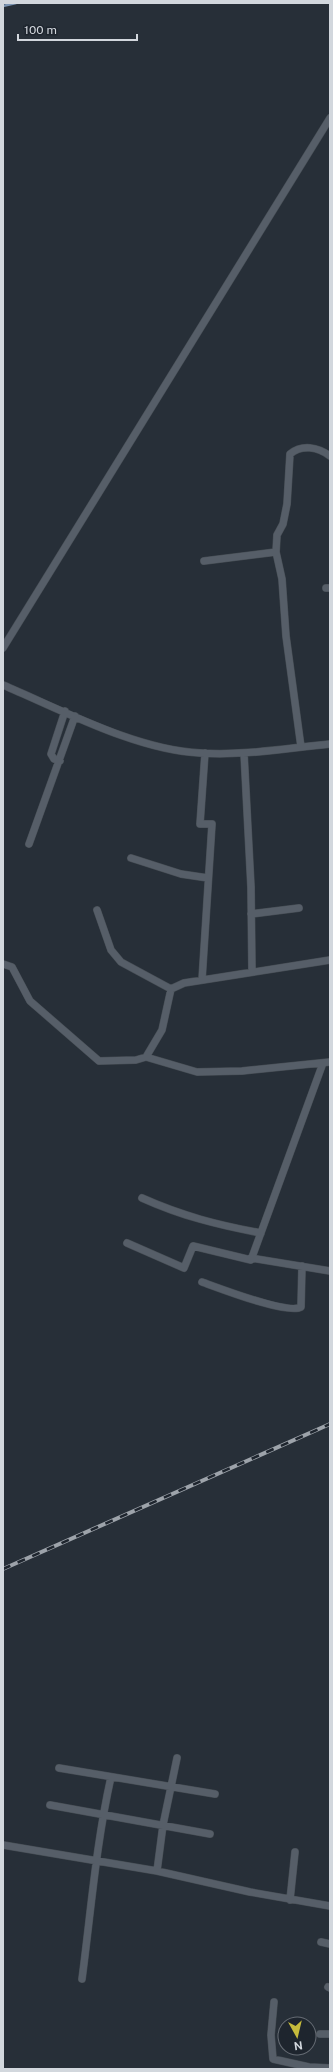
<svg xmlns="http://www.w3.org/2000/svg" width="333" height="2072" viewBox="0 0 333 2072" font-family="'Public Sans',sans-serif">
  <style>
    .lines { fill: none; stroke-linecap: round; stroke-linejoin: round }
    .stream { stroke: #7b94b2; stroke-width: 2.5 }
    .minor-casing { stroke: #464d54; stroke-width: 8 }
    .minor { stroke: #565e68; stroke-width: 7 }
    .rail-casing { stroke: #9da3aa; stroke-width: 4 }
    .rail { stroke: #1e252e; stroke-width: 2.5; stroke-dasharray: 8; stroke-linecap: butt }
  </style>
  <rect width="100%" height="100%" fill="#272f38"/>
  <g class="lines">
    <!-- stream -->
    <path class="stream" d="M3,6L16,3"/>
    <defs>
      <path id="minor" d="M204,561L276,552
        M326,588H330
        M3,648L330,118
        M3,685C62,710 136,750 200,753C244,756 287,748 330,744
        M301,747L286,636L282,579L276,552L277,535L283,524L287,504L290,454C302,444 318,447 330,456
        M244,753L251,887L252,972
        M60,761L54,759L51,754L65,711
        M29,844L75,716
        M131,858L181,874L208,878
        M97,910L111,950L121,962L171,989
        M251,914L299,908
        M3,964L12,967L30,1001L99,1061L136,1060L146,1057L197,1072L242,1071L330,1062
        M202,980L212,824H200L205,753
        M146,1057L162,1030L171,989L184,983L330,960
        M142,1198C182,1216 218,1225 261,1233
        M127,1243L184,1268L193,1246L251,1260L323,1063
        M251,1258L330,1271
        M202,1282C219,1288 288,1315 301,1307L302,1266
        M59,1768L215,1794
        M50,1805L210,1834
        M3,1845L157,1871L250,1892L330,1906
        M157,1871L163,1825L177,1758
        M290,1900L295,1852
        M321,1942L330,1944
        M82,1979C91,1911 96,1844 111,1777
        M328,1987L330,1988
        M274,2002L271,2035L273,2059L309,2067L330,2068
        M320,2034H330"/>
    </defs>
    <!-- minor casing -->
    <use href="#minor" class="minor-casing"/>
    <!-- minor -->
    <use href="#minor" class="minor"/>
    <defs>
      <path id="rail" d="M3,1569L330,1424"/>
    </defs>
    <!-- rail casing -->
    <use href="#rail" class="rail-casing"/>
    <!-- rail -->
    <use href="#rail" class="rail"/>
  </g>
  <!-- border -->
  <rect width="333" height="2072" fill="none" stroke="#d2d7dd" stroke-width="8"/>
  <!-- north arrow -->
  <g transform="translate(297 2036) rotate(172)"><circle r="19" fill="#1e252e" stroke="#666c74"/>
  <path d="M0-3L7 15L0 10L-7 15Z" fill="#c6bb3c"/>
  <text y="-6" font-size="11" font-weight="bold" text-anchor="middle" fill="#d2d7dd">N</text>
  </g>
  <!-- scale -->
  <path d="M18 34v6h119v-6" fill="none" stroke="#d2d7dd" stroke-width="2"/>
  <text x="24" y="34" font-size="12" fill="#d2d7dd" stroke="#1e252e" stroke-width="3" paint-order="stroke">100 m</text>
</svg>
